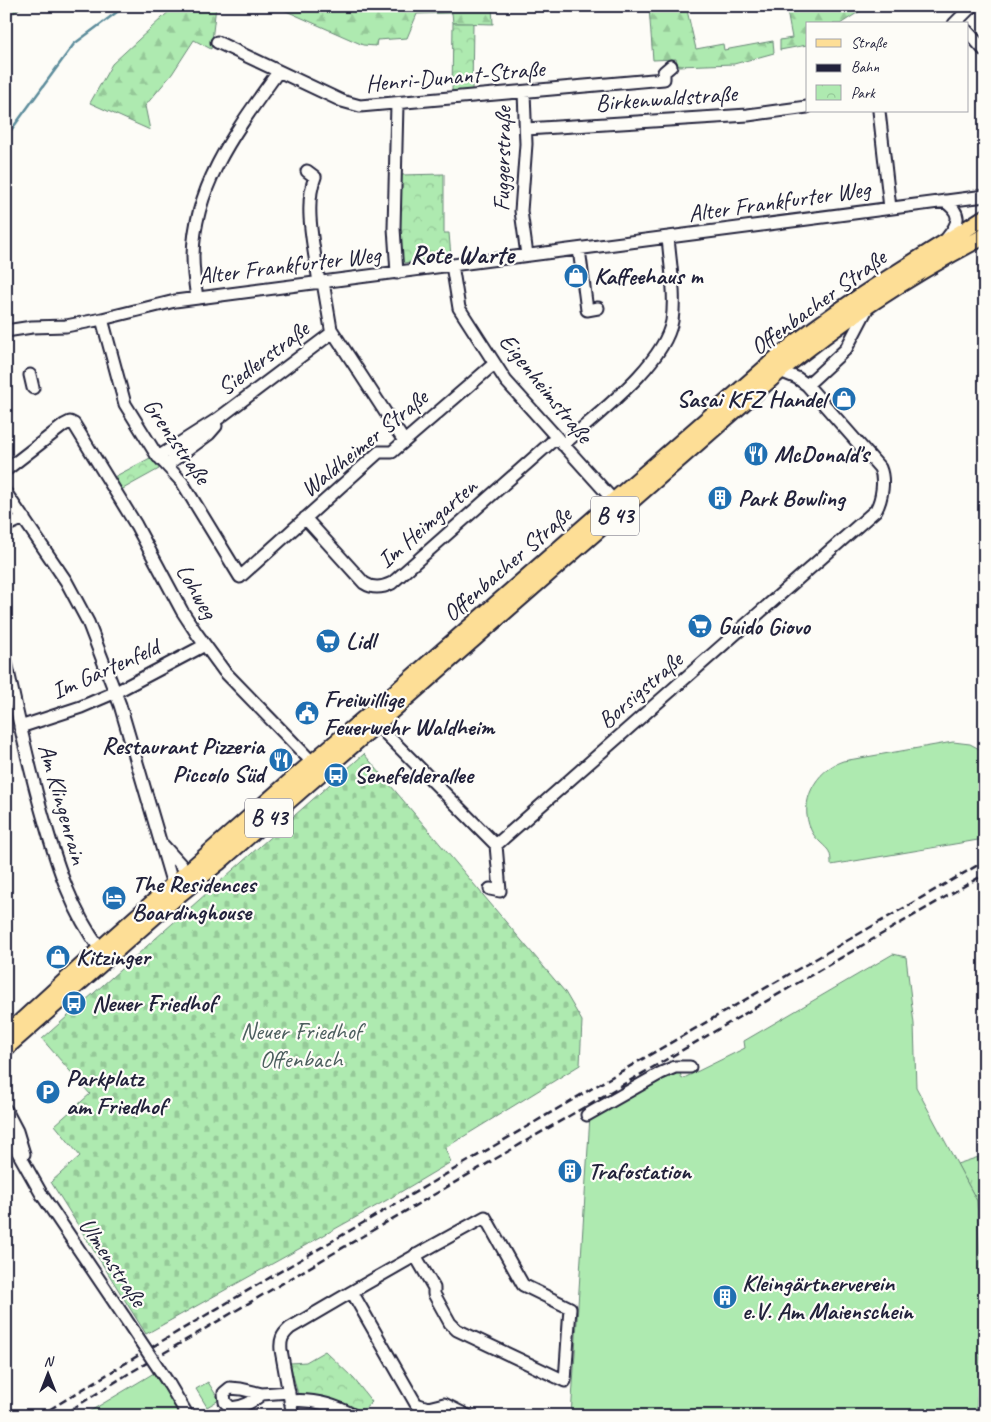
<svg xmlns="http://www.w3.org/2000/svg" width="991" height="1422" viewBox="0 0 991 1422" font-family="Caveat,sans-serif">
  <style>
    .grass { fill: url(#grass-tufts); stroke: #688676 }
    .forest { fill: url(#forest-firs); stroke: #688676 }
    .cemetery { fill: url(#cemetery-stones); stroke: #688676 }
    .park { fill: url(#park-crowns); stroke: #688676 }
    .garden { fill: #aeeab0; stroke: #688676 }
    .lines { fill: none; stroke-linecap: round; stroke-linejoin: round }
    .stream { stroke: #5c8c9b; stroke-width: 2.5 }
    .minor-casing { stroke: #22223b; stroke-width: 15 }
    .major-casing { stroke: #22223b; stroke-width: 19 }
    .minor { stroke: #fdfcf7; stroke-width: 11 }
    .major { stroke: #fdde96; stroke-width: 15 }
    .rail { stroke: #22223b; stroke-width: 2.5; stroke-dasharray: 8 4; stroke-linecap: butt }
    .minor-bridge-casing { stroke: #22223b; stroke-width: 15; stroke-linecap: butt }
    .minor-bridge { stroke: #fdfcf7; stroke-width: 11 }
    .labels { text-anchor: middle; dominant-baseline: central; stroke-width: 4.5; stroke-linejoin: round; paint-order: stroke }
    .shield { fill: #fdfcf7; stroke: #646373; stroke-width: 1 }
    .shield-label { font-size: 22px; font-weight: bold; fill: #22223b }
    .street-label { font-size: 24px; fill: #22223b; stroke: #fdfcf7 }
    .poi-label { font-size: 24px; font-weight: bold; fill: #22223b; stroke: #fdfcf7; text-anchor: start }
    .park-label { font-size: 24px; fill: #4c5e5e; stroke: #fdfcf7 }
    .quarter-label { font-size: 26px; font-weight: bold; fill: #22223b; stroke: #fdfcf7 }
  </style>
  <defs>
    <pattern id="grass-tufts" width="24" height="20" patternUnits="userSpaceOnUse" patternTransform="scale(1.25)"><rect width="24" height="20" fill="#aeeab0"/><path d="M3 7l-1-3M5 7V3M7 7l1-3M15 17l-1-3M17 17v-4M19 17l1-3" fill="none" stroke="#95c898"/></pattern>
    <pattern id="forest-firs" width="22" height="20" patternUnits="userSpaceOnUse" patternTransform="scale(1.25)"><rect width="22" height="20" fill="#aeeab0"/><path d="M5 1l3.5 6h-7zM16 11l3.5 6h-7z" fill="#95c898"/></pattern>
    <pattern id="cemetery-stones" width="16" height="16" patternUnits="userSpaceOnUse" patternTransform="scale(1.25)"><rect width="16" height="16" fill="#aeeab0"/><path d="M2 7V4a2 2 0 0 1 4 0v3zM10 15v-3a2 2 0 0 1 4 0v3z" fill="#95c898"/></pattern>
    <pattern id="park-crowns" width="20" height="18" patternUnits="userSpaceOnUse" patternTransform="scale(1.25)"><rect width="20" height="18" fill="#aeeab0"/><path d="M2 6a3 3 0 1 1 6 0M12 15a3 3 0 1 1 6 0" fill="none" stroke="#95c898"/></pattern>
  </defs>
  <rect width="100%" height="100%" fill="#fdfcf7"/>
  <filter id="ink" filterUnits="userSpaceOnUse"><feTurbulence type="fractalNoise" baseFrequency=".02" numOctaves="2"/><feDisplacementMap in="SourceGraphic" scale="10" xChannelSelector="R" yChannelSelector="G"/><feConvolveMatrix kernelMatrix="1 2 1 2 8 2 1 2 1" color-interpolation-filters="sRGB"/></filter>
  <g filter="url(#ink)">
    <!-- grass -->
    <path class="grass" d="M985,1155V1207L978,1209L977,1201L957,1164Z"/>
    <!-- forest -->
    <path class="forest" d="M6,6H23L7,18Z
      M175,6H216L211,49L194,40L172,74L145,106L150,130L90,103L112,64Z
      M275,6H492L493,24L453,23L452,13L417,14L407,38L377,40L376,46L363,45Z
      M599,6H686L696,49L723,44L724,50L773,41L774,53L734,64L678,66L676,59L653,60L649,8L599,10Z
      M786,6H868L840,24H807V45L780,50V40L792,38Z"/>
    <!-- cemetery -->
    <path class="cemetery" d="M364,754L565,992L582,1021L580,1065L445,1148L451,1162L387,1200L146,1334L51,1182L80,1156L55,1125L90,1094L42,1039Z"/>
    <!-- park -->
    <path class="park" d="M453,23H473L472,91L452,93Z
      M444,174V233H449L451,257L403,263L399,222L401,175Z
      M152,457L159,469L121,490L114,477Z
      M325,1351L354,1379L372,1402L359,1414L298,1395L290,1363L306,1362Z"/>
    <!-- garden -->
    <path class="garden" d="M953,742L970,744L985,752L984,839L831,865C831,861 831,854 828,850C822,843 815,839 811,830C798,802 816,770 843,761Z
      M893,954L906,957L914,1024L916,1087L977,1201L983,1319L976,1416H571L590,1116L672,1070L680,1073L682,1079L745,1048L744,1041Z
      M154,1373L182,1416H82Z
      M208,1382L219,1400L207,1407L196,1389Z"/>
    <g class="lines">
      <!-- stream -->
      <path class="stream" d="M6,137L74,44L125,6"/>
      <defs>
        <path id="minor" d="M954,24L972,6
          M967,31L985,51
          M217,42L342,101L360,106L664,79V72L671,66
          M524,92L526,144L521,211L527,255
          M879,111L890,208
          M526,129L748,115L807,107
          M307,171L315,177C303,207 315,251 319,283
          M944,201C962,213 960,222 947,238
          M579,249L587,310L598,308
          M452,265L459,308L506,381L614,501
          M397,273L394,228L397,104
          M323,282L331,329L404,441
          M197,298C195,285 193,271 193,256C194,184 238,128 278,72
          M102,319L125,404L156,454L182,482L240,577L379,452H392L494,364
          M6,331L32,327L66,326L102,319L175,301L985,196
          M30,375L33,388
          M807,385L846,349L869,305
          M563,445C596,415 664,365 672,321C676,294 670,264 668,237
          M158,457L219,418L333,332
          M167,465L209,434L216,426
          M6,470L64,425L70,422L74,424L136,525L182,611L197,634L224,671L313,763
          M6,493L66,581L88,622L120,705L173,885L177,890
          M305,518L364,583C373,589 382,588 392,583L556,438
          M6,526L24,518
          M6,662C18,716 29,770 45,823C58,868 72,911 100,949
          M373,717L386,734L496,845
          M20,727L81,707L116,692L205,645
          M163,845L193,878
          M496,845L876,510C882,499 885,480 880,468L807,385L797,378L780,371
          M490,889L500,891L496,845
          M6,1110L17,1131L24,1154
          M587,1115L661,1073L675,1067H690
          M6,1131L42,1195L125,1318
          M352,1292L416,1404L428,1408L444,1404L468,1416
          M169,1384L188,1416
          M262,1394C252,1402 244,1407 231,1408L225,1402L224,1393L230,1388L241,1389L262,1394L289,1392
          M290,1401C313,1399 335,1405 355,1416
          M293,1416L281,1350C280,1340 282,1335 290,1328C354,1290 419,1253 485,1217L523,1285L570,1308L565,1381L457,1330L450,1323L434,1294V1288L415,1255"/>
        <path id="major" d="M6,1035L100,949L295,777L400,688L779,356C843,303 915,262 985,217
          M6,1048L180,894L218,863L780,371C843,319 912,274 985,236"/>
      </defs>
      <!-- minor casing -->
      <use href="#minor" class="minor-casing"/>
      <!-- major casing -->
      <use href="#major" class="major-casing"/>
      <!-- minor -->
      <use href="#minor" class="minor"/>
      <!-- major -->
      <use href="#major" class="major"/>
      <!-- rail -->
      <path class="rail" d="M39,1416L162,1341L608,1079L985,861
        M61,1416L128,1374L368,1233L985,874"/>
      <defs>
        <path id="minor-bridge" d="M125,1318L169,1384"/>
      </defs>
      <!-- minor-bridge casing -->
      <use href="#minor-bridge" class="minor-bridge-casing"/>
      <!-- minor-bridge -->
      <use href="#minor-bridge" class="minor-bridge"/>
    </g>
  </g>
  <!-- icons -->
  <defs>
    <symbol id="shop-disc" viewBox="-11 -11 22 22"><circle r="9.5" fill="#1f6fb2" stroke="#fdfcf7"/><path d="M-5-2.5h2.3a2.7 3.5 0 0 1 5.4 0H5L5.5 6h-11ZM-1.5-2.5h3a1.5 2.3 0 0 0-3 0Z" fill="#fff"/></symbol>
    <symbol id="restaurant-disc" viewBox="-11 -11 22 22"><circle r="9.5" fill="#1f6fb2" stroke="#fdfcf7"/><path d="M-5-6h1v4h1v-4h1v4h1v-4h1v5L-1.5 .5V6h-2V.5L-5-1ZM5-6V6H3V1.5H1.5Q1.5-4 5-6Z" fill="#fff"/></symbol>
    <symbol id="building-disc" viewBox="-11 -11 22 22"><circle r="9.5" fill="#1f6fb2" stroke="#fdfcf7"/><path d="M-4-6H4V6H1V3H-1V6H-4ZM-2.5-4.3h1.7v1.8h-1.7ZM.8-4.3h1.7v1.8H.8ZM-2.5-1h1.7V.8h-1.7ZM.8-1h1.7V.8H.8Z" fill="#fff"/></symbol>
    <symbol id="supermarket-disc" viewBox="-11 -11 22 22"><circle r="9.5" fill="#1f6fb2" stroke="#fdfcf7"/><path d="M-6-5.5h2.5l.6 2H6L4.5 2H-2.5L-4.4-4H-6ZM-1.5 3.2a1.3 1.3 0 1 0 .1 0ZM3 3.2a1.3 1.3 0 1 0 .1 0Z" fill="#fff"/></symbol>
    <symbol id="civic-disc" viewBox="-11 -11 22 22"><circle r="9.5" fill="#1f6fb2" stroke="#fdfcf7"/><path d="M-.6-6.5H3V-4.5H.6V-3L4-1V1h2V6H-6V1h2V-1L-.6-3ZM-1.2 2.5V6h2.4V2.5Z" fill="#fff"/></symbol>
    <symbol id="bus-disc" viewBox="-11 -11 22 22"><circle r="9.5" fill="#1f6fb2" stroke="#fdfcf7"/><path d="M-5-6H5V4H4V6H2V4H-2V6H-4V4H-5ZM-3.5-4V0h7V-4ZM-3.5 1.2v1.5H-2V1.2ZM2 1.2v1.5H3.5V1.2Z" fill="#fff"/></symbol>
    <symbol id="hotel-disc" viewBox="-11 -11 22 22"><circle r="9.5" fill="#1f6fb2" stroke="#fdfcf7"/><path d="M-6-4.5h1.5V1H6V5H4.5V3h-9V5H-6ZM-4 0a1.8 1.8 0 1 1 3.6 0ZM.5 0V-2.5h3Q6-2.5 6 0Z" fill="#fff"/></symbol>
    <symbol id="parking-disc" viewBox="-11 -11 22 22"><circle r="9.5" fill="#1f6fb2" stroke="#fdfcf7"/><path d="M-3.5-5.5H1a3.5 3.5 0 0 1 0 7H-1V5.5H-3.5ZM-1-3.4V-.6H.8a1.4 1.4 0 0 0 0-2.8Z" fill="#fff"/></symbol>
  </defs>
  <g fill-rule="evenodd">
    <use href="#shop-disc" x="562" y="262" width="28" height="28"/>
    <use href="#shop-disc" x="830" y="385" width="28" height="28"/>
    <use href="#restaurant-disc" x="742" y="440" width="28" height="28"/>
    <use href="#building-disc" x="706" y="484" width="28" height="28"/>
    <use href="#supermarket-disc" x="686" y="612" width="28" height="28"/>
    <use href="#supermarket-disc" x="314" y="627" width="28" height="28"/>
    <use href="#civic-disc" x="293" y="699" width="28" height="28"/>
    <use href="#restaurant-disc" x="267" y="746" width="28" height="28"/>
    <use href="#bus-disc" x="322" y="761" width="28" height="28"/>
    <use href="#hotel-disc" x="100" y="884" width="28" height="28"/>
    <use href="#shop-disc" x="44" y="943" width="28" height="28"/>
    <use href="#bus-disc" x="60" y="989" width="28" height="28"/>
    <use href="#parking-disc" x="34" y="1078" width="28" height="28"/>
    <use href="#building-disc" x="556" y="1157" width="28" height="28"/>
    <use href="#building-disc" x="711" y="1283" width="28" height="28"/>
  </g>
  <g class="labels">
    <!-- shield labels -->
    <g class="shield">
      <rect x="591" y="496.5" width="48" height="39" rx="4"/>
      <rect x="245" y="798.5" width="48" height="39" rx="4"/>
    </g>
    <g class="shield-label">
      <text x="615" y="516">B 43</text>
      <text x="269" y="818">B 43</text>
    </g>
    <!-- street labels -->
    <g class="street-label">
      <text transform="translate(455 76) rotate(-5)">Henri-Dunant-Straße</text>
      <text transform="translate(666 98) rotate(-4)">Birkenwaldstraße</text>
      <text transform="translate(502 159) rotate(-89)">Fuggerstraße</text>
      <text transform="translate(779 201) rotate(-8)">Alter Frankfurter Weg</text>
      <text transform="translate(289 265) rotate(-7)">Alter Frankfurter Weg</text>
      <text transform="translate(818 302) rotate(-36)">Offenbacher Straße</text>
      <text transform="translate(263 358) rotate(-37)">Siedlerstraße</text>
      <text transform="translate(546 388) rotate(51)">Eigenheimstraße</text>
      <text transform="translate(177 441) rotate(55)">Grenzstraße</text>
      <text transform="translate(364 443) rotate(-39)">Waldheimer Straße</text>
      <text transform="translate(427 523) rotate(-41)">Im Heimgarten</text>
      <text transform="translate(507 564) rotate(-41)">Offenbacher Straße</text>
      <text transform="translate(197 591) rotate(60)">Lohweg</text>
      <text transform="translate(105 669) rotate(-24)">Im Gartenfeld</text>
      <text transform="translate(640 690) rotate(-41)">Borsigstraße</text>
      <text transform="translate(63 804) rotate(74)">Am Klingenrain</text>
      <text transform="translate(113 1262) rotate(56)">Ulmenstraße</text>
    </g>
    <!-- poi labels -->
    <g class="poi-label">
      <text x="594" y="276">Kaffeehaus m</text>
      <text x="826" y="399" text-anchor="end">Sasai KFZ Handel</text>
      <text x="774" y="454">McDonald's</text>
      <text x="738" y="498">Park Bowling</text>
      <text x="718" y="626">Guido Giovo</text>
      <text x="346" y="641">Lidl</text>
      <text x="324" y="699">Freiwillige<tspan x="324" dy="28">Feuerwehr Waldheim</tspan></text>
      <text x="264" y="746" text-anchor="end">Restaurant Pizzeria<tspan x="264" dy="28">Piccolo Süd</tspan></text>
      <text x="354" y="775">Senefelderallee</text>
      <text x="132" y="884">The Residences<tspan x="132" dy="28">Boardinghouse</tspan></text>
      <text x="76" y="957">Kitzinger</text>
      <text x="92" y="1003">Neuer Friedhof</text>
      <text x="66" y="1078">Parkplatz<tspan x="66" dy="28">am Friedhof</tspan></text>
      <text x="588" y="1171">Trafostation</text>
      <text x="742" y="1283">Kleingärtnerverein<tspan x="742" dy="28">e.V. Am Maienschein</tspan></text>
    </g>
    <!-- park labels -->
    <g class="park-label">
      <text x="301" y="1031">Neuer Friedhof<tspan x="301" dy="28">Offenbach</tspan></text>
    </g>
    <!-- quarter labels -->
    <g class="quarter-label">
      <text x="462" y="254">Rote Warte</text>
    </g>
  </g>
  <!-- margin -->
  <rect width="991" height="1422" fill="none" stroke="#fdfcf7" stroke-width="25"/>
  <rect x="12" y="12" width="966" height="1397" fill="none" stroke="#22223b" stroke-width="2" filter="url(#ink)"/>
  <!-- legend -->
  <rect x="806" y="22" width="162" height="90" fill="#fdfcf7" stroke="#a5a5ac"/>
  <rect x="816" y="39" width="25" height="8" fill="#fdde96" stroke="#a5a5ac"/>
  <text x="851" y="48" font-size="15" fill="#22223b">Straße</text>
  <rect x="816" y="64" width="25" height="8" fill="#22223b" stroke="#a5a5ac"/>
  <text x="851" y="72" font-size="15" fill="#22223b">Bahn</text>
  <rect x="816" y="85" width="25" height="15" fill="url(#park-crowns)" stroke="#a5a5ac"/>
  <text x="851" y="98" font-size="15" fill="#22223b">Park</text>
  <!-- north arrow -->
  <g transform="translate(48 1374)" stroke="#fdfcf7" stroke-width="4" paint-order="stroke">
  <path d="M0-4L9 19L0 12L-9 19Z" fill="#22223b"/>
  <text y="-8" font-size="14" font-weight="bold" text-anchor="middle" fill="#22223b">N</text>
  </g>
</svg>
